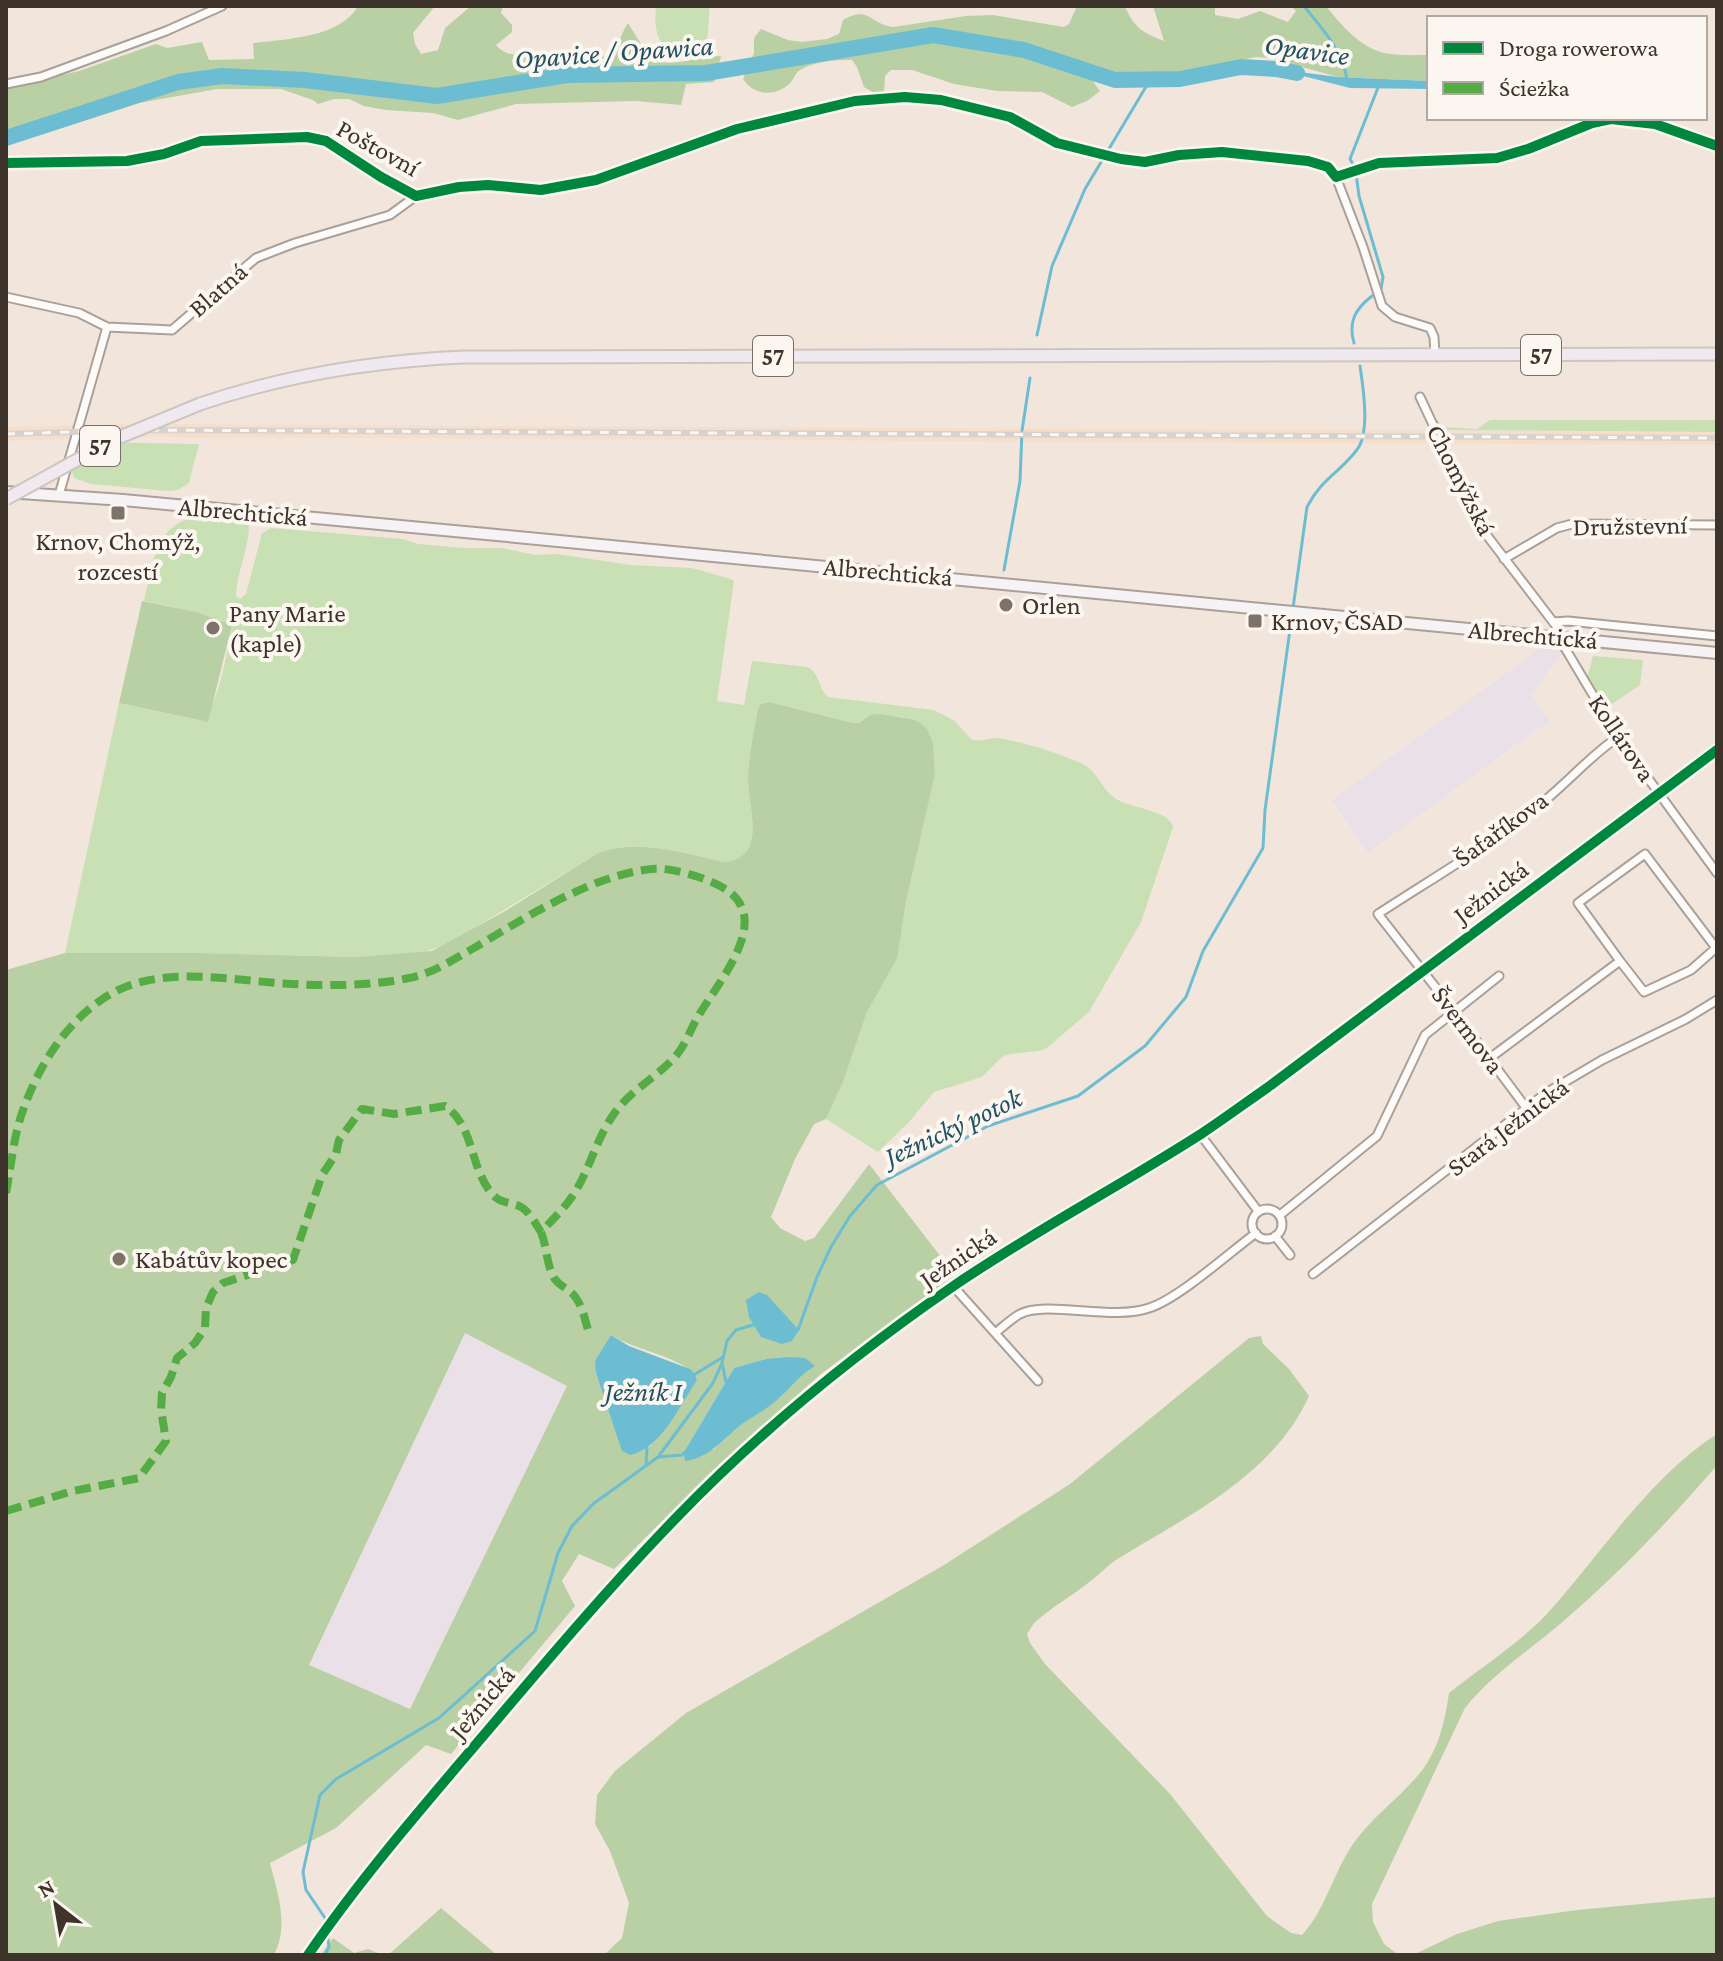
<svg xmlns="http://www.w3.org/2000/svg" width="1723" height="1961" viewBox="0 0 1723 1961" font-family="'Crimson Pro',serif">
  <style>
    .built { fill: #f7deca }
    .industrial { fill: #e9e0e8 }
    .green { fill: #c9e0b5 }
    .forest { fill: #b8d0a4; fill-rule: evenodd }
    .water { fill: #6dbdd2 }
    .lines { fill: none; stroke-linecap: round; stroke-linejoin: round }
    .stream { stroke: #6dbdd2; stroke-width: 3 }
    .river { stroke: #6dbdd2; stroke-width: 16 }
    .street-casing { stroke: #aaa098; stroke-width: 11 }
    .secondary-casing { stroke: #aaa098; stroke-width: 14 }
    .primary-casing { stroke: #ccc6c0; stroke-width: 15 }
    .street { stroke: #fdfbfa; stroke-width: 7 }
    .secondary { stroke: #f6f3f5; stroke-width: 10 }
    .primary { stroke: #f0eaf0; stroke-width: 11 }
    .rail-casing { stroke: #d6d2cf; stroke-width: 6 }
    .rail { stroke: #fcf6f1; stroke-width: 3; stroke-dasharray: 9; stroke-linecap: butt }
    .primary-bridge-casing { stroke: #ccc6c0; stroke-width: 15; stroke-linecap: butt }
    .primary-bridge { stroke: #f0eaf0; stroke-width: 11 }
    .quiet { stroke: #56ac44; stroke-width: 8; stroke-dasharray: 16 8; stroke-linecap: butt }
    .cycleway-casing { stroke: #fcf6f1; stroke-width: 15 }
    .cycleway { stroke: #00873e; stroke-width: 10 }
    .poi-dot { fill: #7e7269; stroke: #fcf6f1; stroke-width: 3 }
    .labels { text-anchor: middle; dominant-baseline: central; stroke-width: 8; stroke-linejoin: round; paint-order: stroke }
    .shield { fill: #fcf6f1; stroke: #786e66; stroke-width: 2 }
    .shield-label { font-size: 24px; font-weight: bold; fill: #3f342b }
    .street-label { font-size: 26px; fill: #3f342b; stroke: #fcf6f1 }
    .poi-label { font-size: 26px; fill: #3f342b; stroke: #fcf6f1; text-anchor: start }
    .water-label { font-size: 28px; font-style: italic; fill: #225261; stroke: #fcf6f1 }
  </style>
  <rect width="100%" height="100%" fill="#f2e6dc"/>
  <!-- built -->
  <path class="built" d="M136,424L1717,432V445L136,437L6,441V427Z"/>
  <!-- industrial -->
  <path class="industrial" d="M1541,648L1564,651L1531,694L1550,722L1530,734L1368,853L1332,800Z
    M465,1333L567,1386L410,1709L309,1666Z"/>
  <!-- green -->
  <path class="green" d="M656,6H710L707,42C669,58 652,50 656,6Z
    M1436,419L1444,427L1477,429L1490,420H1717V432L1441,430Z
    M95,442L199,444L189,483L178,490L168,491L91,484L74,478C67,461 78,447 95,442Z
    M197,517L249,522C250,547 237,570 236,596L240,599L246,594L262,533L271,528L403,539L418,544L464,548H502L535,555L557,554L631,565L692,568L731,579L734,581L717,701L744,705L752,661L808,667C820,674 818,688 828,697L934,710L955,721L972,740C981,742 988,738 997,738C1017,740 1069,756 1086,766C1100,775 1102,792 1120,801C1134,808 1171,812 1173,827L1141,922L1089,1012L1047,1048L1039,1051L1010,1054L1002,1057L982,1077L934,1092L909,1122L878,1152L826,1119L843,1082L867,1012L877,992L900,930L935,774L933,743L919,722L901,717L870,715L859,723H853L769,702L761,704L758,708C754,731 749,754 748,777C747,805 769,857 725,862C683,853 639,838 598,853L446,945L418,954L357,957L197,953H65L119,703L202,721C220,701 227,652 232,625L197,612L144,601C153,567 154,523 197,517Z
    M1593,656L1643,660L1640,685L1606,708L1587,679Z"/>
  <!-- forest -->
  <path class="forest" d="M358,6H435L413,33L415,44L421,54L438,50L445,28L471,6H503L501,13L512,25V32L496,45C511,62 526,51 544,52C565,53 587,66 607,55C617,50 622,32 628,23L651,60C674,68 698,56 721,56L714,82L686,84L681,105L636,101L516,104L458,120L433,113L386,110L364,106L349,99H334L318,104L313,100L281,89H217L139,103L6,146V88L79,71L156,44L167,48L202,42L209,60L254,59L253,43C286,39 340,38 358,6Z
    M1077,6H1125C1133,27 1143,33 1164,41L1153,6H1215V15L1238,19L1260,11L1288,22L1296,11L1291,6H1326C1340,24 1361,48 1384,53C1398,56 1415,55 1429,55V81L1338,77L1270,58L1256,57L1188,70L1175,82L1131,85L1092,80L1100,91L1087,101L1072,107L1042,92L997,91L954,84L912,70H891L885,76L884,94L874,93L864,87L857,67L852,60C836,60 814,61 800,70C795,73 794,80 788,85C774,97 753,95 743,79L754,53V38L761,29L788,40L802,42L827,39L839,34L843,20C870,5 869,24 893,27L966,16L993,15L1064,27L1069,24Z
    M142,601L197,612L232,625L208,722L119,703Z
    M769,702L853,723H859L870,715L879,714L911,719L919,722L927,729L933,743L935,774L905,907L897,958L867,1012L843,1082L826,1119L814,1124L795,1159L771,1217L780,1228L805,1241L814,1238L869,1164L955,1275L821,1374L711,1472L614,1569L579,1554L562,1581L575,1606L451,1754L426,1745L336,1828L270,1863C278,1894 289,1926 274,1955H6V970L65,953H197L357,957L432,951L507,910L598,853C639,838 683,853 725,862C769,857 747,805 748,777C749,754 754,731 758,708L761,704ZM465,1333L567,1386L410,1709L309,1665ZM611,1335C637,1351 672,1354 695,1374L697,1379L661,1434L647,1449L609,1408L596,1373ZM766,1359L798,1376L779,1398L739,1426L713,1450L684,1452L734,1368Z
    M1261,1336L1263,1344L1289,1369L1309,1396C1273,1476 1187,1516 1116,1560C1108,1565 1101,1573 1093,1579C1074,1595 1053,1606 1034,1623L1027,1634L1030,1643L1045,1664L1170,1794L1267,1916L1291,1933L1302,1935C1326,1909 1333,1873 1353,1844C1374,1813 1414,1788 1430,1758C1441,1739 1446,1714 1449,1693C1479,1669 1519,1643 1545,1616C1600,1556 1648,1478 1717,1434V1465C1671,1519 1620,1572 1567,1618C1533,1648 1493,1673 1465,1708L1372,1904L1373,1922L1384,1944L1396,1953L1415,1954L1457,1934L1498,1921L1577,1910L1717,1897V1955H604L622,1938L629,1903L610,1851L595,1824L597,1795L615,1771L686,1713L944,1565L1070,1484L1249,1338Z
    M441,1908L497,1955H388Z
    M333,1938L354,1953L368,1949L383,1955H321Z"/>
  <!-- water -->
  <path class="water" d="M1276,69L1338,77L1429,81V89L1350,88Z
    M759,1292L767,1295L799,1330L792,1341L782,1344L761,1337L749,1317L746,1300Z
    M611,1335L629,1346L690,1369L695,1374L697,1380C679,1406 662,1448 630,1455L622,1451L596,1373L595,1361Z
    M789,1357L805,1358L815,1366C797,1377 793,1386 778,1399C767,1409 754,1416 742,1424C723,1439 710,1458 685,1461L684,1452L734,1368L766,1359Z"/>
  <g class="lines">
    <!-- stream -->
    <path class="stream" d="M1304,6C1322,29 1344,51 1347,81
      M1354,166L1350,159L1379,85
      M1356,173L1359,196L1383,277L1381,289
      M1037,335L1052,266L1085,189L1150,80
      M1354,343C1348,322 1355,309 1372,296
      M1004,570L1020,481L1022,431L1030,378
      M798,1330L817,1277L831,1247L850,1216L877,1185L988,1126L1078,1096L1145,1046L1186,997L1203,951L1263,848L1265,810L1307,507C1322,478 1338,474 1356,451C1371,434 1363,387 1360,366
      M722,1363L726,1382
      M692,1376L723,1357
      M658,1457L682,1455L685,1452
      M646,1466L647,1446
      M326,1924L325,1918L306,1890L303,1872L320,1795L336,1779L439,1718L535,1631L558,1553L572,1526L593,1504L658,1457L713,1383L722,1363L727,1341L736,1330L756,1324
      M325,1955L329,1947L327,1932"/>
    <!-- river -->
    <path class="river" d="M6,138L178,82L222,76L305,80L437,96L567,75L706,73L933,35L1024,50L1115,80L1180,79L1241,67L1276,69L1297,73"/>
    <defs>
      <path id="street" d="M6,84L41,77L166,31L222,6
        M6,163L127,161L164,154L201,141L307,137L326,141L381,177L416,196L459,187L488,185L541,190L596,180L737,129L855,101L884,98H924L957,103L1010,117L1057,143L1121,159L1145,162L1179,155L1222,152L1308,161L1328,167L1336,177L1363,247L1382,306L1395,317L1430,328L1434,337L1435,355
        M1336,177L1379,163L1497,158L1528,149L1592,123L1611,119L1655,124L1717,146
        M6,297L79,313L107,327L59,495
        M107,327L172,330L256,258L295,243L390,215L416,196
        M1420,397L1482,529L1557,627L1565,648L1618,737L1717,873
        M1504,559L1557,528L1572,524L1717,525
        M1553,622L1568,621L1717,636
        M1490,1058L1620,961L1578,903L1645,854L1716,948L1691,970L1644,992L1620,961
        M1527,1109L1454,1011L1378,914C1433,878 1492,844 1543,802C1569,781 1590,756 1618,737
        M1200,1134L1258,1211
        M1252 1224a15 15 0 1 1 30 0a15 15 0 1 1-30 0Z
        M1280,1215L1377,1136L1425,1035L1499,976
        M1275,1236L1290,1255
        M1313,1274L1546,1093L1602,1060L1686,1019L1717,1000
        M953,1286L1038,1381
        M995,1333C1003,1327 1011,1319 1020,1314C1047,1300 1112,1321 1149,1308C1178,1299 1229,1253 1256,1233"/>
      <path id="secondary" d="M6,492L123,500L486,534L1717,653
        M308,1955C363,1875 427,1802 489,1729C550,1657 611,1585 677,1517C760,1431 856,1353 955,1285C1034,1231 1120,1186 1201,1134C1225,1118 1248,1101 1271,1085L1717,750"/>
      <path id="primary" d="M200,404C286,375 373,361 464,357L1717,354"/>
    </defs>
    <!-- street casing -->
    <use href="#street" class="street-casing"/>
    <!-- secondary casing -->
    <use href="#secondary" class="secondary-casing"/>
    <!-- primary casing -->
    <use href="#primary" class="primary-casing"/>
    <!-- street -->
    <use href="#street" class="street"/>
    <!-- secondary -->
    <use href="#secondary" class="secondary"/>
    <!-- primary -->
    <use href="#primary" class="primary"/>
    <defs>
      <path id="rail" d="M6,434L136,430L1717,438"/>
    </defs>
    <!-- rail casing -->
    <use href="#rail" class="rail-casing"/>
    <!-- rail -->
    <use href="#rail" class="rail"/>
    <defs>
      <path id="primary-bridge" d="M6,499L113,440L200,404"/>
    </defs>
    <!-- primary-bridge casing -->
    <use href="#primary-bridge" class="primary-bridge-casing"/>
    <!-- primary-bridge -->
    <use href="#primary-bridge" class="primary-bridge"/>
    <!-- quiet -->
    <path class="quiet" d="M6,1193C11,1167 13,1141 21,1116C36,1071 62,1027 101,1000C155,962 230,981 292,984C331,986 371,986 409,978C434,973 452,960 474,948C525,918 591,875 652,869C671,867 703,877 720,886C779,916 716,984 696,1020C689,1033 684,1048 673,1059C655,1078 632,1090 616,1111C598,1135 592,1162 578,1187C569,1204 554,1218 541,1232C547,1247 546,1261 553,1276C558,1287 570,1288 576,1298C583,1308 586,1323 589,1334
      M6,1511L73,1491L139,1478L166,1441L161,1409L162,1393L171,1377L177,1358L195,1343L205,1328L206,1308L213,1292L223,1283L293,1260L322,1175L336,1154L339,1140L362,1109L394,1114L445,1106C475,1126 469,1168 493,1195C501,1204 512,1202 521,1207C530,1212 536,1225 541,1232"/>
    <defs>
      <path id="cycleway" d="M6,163L127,161L164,154L201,141L307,137L326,141L381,177L416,196L459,187L488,185L541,190L596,180L737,129L855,101L905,97L941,100L1010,117L1057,143L1121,159L1145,162L1179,155L1222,152L1308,161L1328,167L1336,177L1379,163L1497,158L1528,149L1592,123L1611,119L1655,124L1717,146
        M308,1955C363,1875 427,1802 489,1729C550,1657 611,1585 677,1517C760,1431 856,1353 955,1285C1034,1231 1120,1186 1201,1134C1225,1118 1248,1101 1271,1085L1717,750"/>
    </defs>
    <!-- cycleway casing -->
    <use href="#cycleway" class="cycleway-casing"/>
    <!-- cycleway -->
    <use href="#cycleway" class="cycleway"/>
  </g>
  <!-- markers -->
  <g class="poi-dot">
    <rect x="110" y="505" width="16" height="16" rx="4"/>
    <circle cx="1006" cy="605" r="8"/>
    <rect x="1247" y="613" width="16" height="16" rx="4"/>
    <circle cx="213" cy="628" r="8"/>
    <circle cx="119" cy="1259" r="8"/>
  </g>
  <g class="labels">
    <!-- shield labels -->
    <g class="shield">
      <rect x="1521" y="335" width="40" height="40" rx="6"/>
      <rect x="753" y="336" width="40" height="40" rx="6"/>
      <rect x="80" y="426" width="40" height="40" rx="6"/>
    </g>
    <g class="shield-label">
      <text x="1541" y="355">57</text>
      <text x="773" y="356">57</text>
      <text x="100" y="446">57</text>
    </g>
    <!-- street labels -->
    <g class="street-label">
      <text transform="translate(378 148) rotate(29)">Poštovní</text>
      <text transform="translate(218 290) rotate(-41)">Blatná</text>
      <text transform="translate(1461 480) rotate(63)">Chomýžská</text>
      <text transform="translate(243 512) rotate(5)">Albrechtická</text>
      <text transform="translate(1630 526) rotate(-1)">Družstevní</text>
      <text transform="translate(888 572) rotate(5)">Albrechtická</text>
      <text transform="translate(1533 635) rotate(5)">Albrechtická</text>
      <text transform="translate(1622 738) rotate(56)">Kollárova</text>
      <text transform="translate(1501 829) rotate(-36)">Šafaříkova</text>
      <text transform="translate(1491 892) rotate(-37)">Ježnická</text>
      <text transform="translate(1468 1030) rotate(53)">Švermova</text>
      <text transform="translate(1508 1127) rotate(-37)">Stará Ježnická</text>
      <text transform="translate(958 1258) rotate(-34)">Ježnická</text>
      <text transform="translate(482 1703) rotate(-50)">Ježnická</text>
    </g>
    <!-- poi labels -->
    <g class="poi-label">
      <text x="118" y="541" text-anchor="middle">Krnov, Chomýž,<tspan x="118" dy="30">rozcestí</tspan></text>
      <text x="1022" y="605">Orlen</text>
      <text x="229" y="613">Pany Marie<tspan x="229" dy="30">(kaple)</tspan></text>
      <text x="1271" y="621">Krnov, ČSAD</text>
      <text x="135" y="1259">Kabátův kopec</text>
    </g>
    <!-- water labels -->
    <g class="water-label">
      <text transform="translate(1307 50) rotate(8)">Opavice</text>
      <text transform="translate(614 52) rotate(-4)">Opavice / Opawica</text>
      <text transform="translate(953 1127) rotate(-25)">Ježnický potok</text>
      <text x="643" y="1391">Ježník I</text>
    </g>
  </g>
  <!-- border -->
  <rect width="1723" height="1961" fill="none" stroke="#3f342b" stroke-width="16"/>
  <!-- legend -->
  <rect x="1427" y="16" width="280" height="104" fill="#fcf6f1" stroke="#b0a8a2" stroke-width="2"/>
  <rect x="1443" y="42" width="40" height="12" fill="#00873e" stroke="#b0a8a2" stroke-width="2"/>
  <text x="1499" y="56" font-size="24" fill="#3f342b">Droga rowerowa</text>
  <rect x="1443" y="82" width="40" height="12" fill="#56ac44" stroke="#b0a8a2" stroke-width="2"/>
  <text x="1499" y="96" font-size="24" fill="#3f342b">Ścieżka</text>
  <!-- north arrow -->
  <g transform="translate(56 1905) rotate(329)" stroke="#fcf6f1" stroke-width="6" paint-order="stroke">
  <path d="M0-6L14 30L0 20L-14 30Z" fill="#3f342b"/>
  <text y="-12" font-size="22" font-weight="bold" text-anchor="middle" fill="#3f342b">N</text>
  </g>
</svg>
